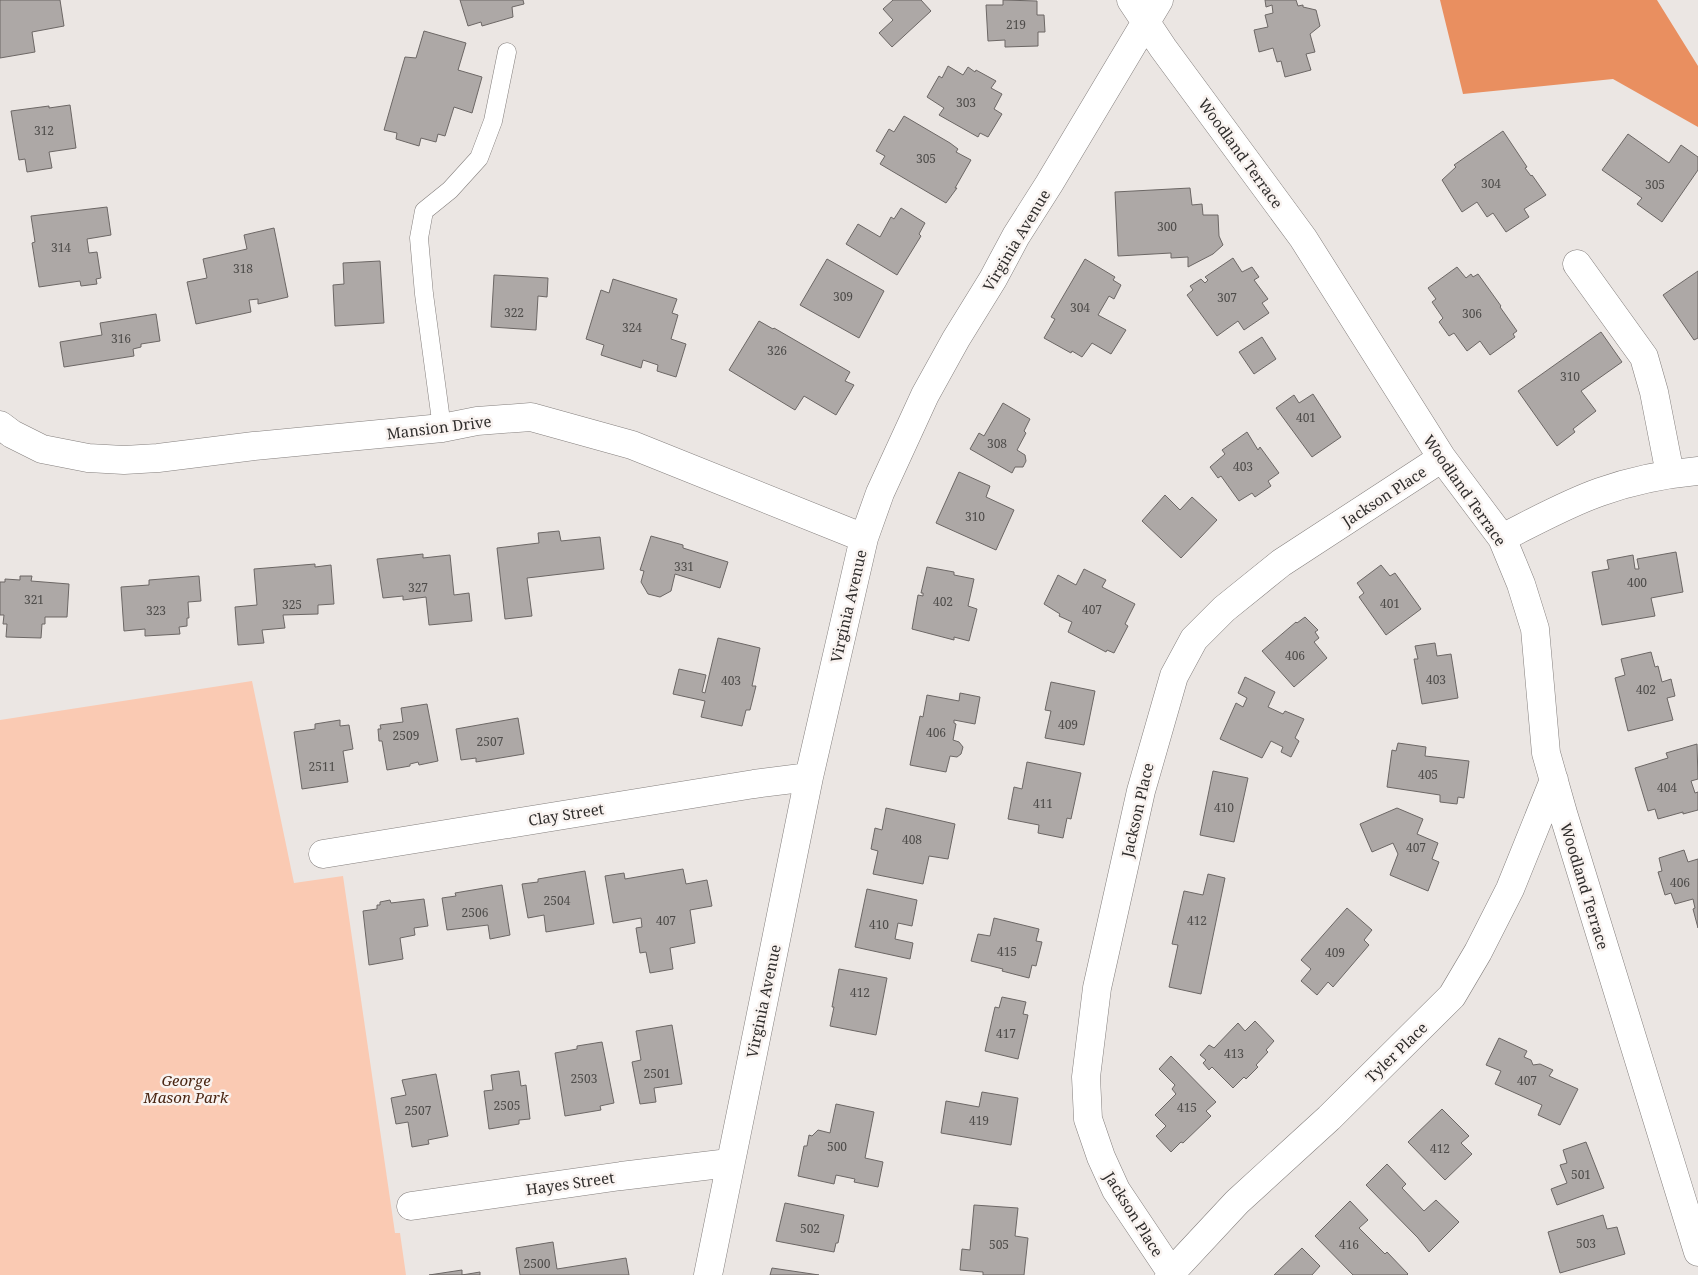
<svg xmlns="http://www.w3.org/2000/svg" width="1698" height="1275" viewBox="0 0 1698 1275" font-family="'Noto Serif',serif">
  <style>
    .green { fill: #facab3 }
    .forest { fill: #e98f60 }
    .building { fill: #ada8a6; stroke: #6c6765 }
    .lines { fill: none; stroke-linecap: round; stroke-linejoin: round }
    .lane-casing { stroke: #847f7d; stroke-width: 19 }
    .street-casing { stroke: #847f7d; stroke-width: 29 }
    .lane { stroke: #fff; stroke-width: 18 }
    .street { stroke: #fff; stroke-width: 28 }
    .labels { text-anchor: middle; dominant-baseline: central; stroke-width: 5; stroke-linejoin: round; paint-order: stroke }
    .number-label { font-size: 12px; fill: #4e4c4a }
    .street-label { font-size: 15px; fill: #2f2d2c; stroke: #f9f3f0 }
    .park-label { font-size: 15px; font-style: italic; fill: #4a2613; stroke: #f9f3f0 }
  </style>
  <rect width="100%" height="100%" fill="#ebe6e3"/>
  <!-- green -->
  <path class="green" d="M252,681L294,883L343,876L395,1233H400L406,1275H0V720Z"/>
  <!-- forest -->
  <path class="forest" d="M1440,0H1657L1698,66V127L1613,79L1463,94Z"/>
  <!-- building -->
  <path class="building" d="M0,0H60L64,26L32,32L35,52L0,58Z
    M460,0H523L524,4L512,7L513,17L482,26L481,22L468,26Z
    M893,0H921L931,11L892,47L879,33L893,20L883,9Z
    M1003,0L1037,1V15H1044L1045,32H1038V46L1005,47V40L988,41L986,5H1003Z
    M1265,0H1296L1298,6L1303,5V7L1316,10L1320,26L1310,34L1315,52L1306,54L1311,70L1285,77L1281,61L1277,62L1273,48L1259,52L1254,30L1268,27L1265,15L1273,13L1272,5L1266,7Z
    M424,31L466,43L458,70L482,77L472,113L454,107L445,136L438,134L436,142L421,138L419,146L396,139L397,133L384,130L405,57L416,58Z
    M948,66L963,75L968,67L975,72L976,70L996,81L991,88L1002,94L994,109L1002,114L988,137L980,133L978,137L939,115L944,108L927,97L939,76L942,78Z
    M70,105L76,148L49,152L52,168L27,172L25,159L19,160L11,111L49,106V108Z
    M904,116L950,143L958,149L956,152L971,160L955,188H957L946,203L880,164L885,156L876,151L889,129L894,132Z
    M1503,131L1527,167L1525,168L1531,176L1532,175L1546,195L1524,209L1529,217L1506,232L1493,213L1487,217L1477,202L1462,212L1442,180L1456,167L1454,165Z
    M1628,134L1669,163L1681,145L1698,157V170L1662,222L1637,204L1642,198L1602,170Z
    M1190,188L1192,205L1202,204L1203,215H1218L1219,236L1223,245L1213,254L1188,267V257L1171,258V253L1118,256L1115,192Z
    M107,207L111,235L87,239L89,253L97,252L101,278L96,279L97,284L81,286L80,281L39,287L32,243L35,242L31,216Z
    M901,208L925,223L919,234L921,236L897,275L846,244L858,224L880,237L891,217L894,219Z
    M274,228L288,297L258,304V299L249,300L251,312L196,324L187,282L207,278L203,259L247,249L244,235Z
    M1233,258L1242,272L1252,267L1259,277L1254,280L1268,299L1262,303L1269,313L1244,330L1238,321L1217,336L1187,295L1193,290L1190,286L1201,279L1205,283L1208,280L1205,277Z
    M827,259L884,291L859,338L800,305Z
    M1085,259L1115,277L1113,280L1121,285L1114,299L1109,296L1098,315L1126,330L1111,354L1092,343L1082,357L1072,351L1071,353L1044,338L1055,319L1051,317Z
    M380,261L384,323L335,326L333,285L344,284L343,263Z
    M1457,267L1466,278L1471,274L1473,277L1478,274L1501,306L1500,307L1517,331L1513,334L1515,337L1490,355L1480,341L1467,351L1454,333L1449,336L1439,322L1443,318L1432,302L1436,299L1428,288Z
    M1698,271V338L1694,340L1663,295Z
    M494,275L548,278L547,297L538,296L536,330L491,327Z
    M613,279L677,299L672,313L678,315L671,339L686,344L676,377L657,371L658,365L643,360L641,368L601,355L604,345L586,339L601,290L609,293Z
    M156,314L160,341L141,344V347L133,349L134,356L64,367L60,342L102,335L100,323Z
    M759,321L773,329L774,328L850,372L845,381L854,385L836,415L804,396L795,410L729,370Z
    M1601,332L1622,362L1581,391L1596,411L1573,429L1575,432L1557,446L1518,391Z
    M1262,337L1276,359L1254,374L1239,352Z
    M1313,394L1341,437L1312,457L1276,408L1294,395L1299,403Z
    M1003,403L1030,419L1024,431L1026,433L1017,450L1025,455L1026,461L1023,467H1015L1012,473L970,449L979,433L984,436Z
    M1247,432L1258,450L1260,447L1279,473L1268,481L1271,486L1255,497L1252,493L1239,501L1221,476L1218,478L1210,467L1225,454L1222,450Z
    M959,472L990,486L986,497L1014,510L996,550L936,523Z
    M1165,495L1180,510L1192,497L1217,520L1181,558L1142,521Z
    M559,531L561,541L600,537L604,569L527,578L532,616L505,619L497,548L539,543L538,533Z
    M651,536L683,545V548L728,562L720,588L675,574L671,591L660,597L648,594L641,582L644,571L640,570Z
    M1676,552L1683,592L1651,598L1655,616L1602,625L1592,572L1609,569L1607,560L1633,555L1635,569H1639L1637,559Z
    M423,554V558L450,555L454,595L469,593L472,621L429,625L426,597L403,600V596L383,598L377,559Z
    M315,564V567L331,565L334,604L318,605V614L283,615L285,628L262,630L264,643L238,645L235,607L257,605L254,569Z
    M1381,565L1390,576L1395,573L1421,609L1386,635L1359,597L1364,593L1357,583Z
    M927,567L954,572V575L974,579L968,606L977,609L969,641L954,637V640L912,629L918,595L923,596V593H921Z
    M1084,569L1106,580L1102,587L1135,604L1125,624L1128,626L1114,653L1107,650L1106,652L1068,632L1072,622L1059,616L1060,614L1044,604L1058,575L1076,585Z
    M20,576H32L31,581L69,584L67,617H45V624H42L41,638L6,637L7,624H3L4,615H0V582H5V579L20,580Z
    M199,576L201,601L188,602L189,618H187V626L179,627L180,634L145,636V629L124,631L121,587L149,585V580Z
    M1305,617L1318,630L1315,632L1319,638L1314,642L1327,658L1294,687L1262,651L1296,622L1297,623Z
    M718,638L760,648L752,686H756L750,710H746L742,726L701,717L705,701L673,694L679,669L706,675L702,692L705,693Z
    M1435,643L1437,656L1451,654L1458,698L1422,704L1414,659H1418L1415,646Z
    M1651,652L1655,667L1658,666L1662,682L1671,679L1675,696L1667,698L1673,720L1628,731L1615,678L1625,675L1621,659Z
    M1245,677L1275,692L1268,707L1283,714L1285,711L1304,719L1295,738L1299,741L1291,757L1281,752L1283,747L1271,741L1262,758L1220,739L1236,703L1243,707L1247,698L1238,693Z
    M1051,682L1095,691L1084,745L1045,738L1051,711L1045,710Z
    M960,693L980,697L975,724L954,720V723L956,724L953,740L959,742L963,747L961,754L957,757L950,756L946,772L910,765L920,716L923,717L927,695L959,701Z
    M427,704L438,761L419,765L418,762L410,764V766L387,770L382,741H379L378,729H381L380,725L403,722L401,708Z
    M518,718L524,754L476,762V758L461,760L456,729Z
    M340,720V726L349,725L353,749L343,751L348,782L302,789L294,732L315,729V724Z
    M1398,743L1426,747L1425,756L1469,761L1464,798L1458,797L1457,804L1440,802V795L1387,787L1392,750L1396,751Z
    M1697,744L1698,779L1691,781L1695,793L1698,792V810L1683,814V812L1658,819L1655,809L1648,811L1635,768L1668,758L1666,753Z
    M1027,762L1081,773L1071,819L1067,818L1063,838L1038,833L1039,825L1008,819L1014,787L1022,789Z
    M1213,771L1248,778L1234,842L1200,835Z
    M886,808L955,824L948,859L929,856L923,884L873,874L878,851L871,849L875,828L882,830Z
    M1397,808L1423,819L1417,834L1438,843L1432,859L1439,862L1428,891L1390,875L1398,854L1393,843L1372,852L1360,824Z
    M1684,850L1688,862L1698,859V928L1693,909L1695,908L1693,899L1675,904L1671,893L1665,895L1658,872L1662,871L1659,858Z
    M683,869L686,884L707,880L712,906L690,910L695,943L670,948L673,969L650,973L646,952L640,953L636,928L642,927L641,918L613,923L605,876L624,873L625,879Z
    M585,871L594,924L546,932L544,915L528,918L522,884L538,882V879Z
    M1208,874L1225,878L1201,994L1169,987L1178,945L1172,944L1184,891L1203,895Z
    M502,885L510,935L490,939L488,925L447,930L442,898L456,896L455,893Z
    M867,889L917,900L912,926L898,923L895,939L913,943L910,959L855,947Z
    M424,899L428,926L414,928L415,935L400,938L403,959L369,965L363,911L377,909V905H380V902L390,900L391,903Z
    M1347,908L1372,930L1364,940L1369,945L1333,987L1328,982L1317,995L1301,981L1311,969L1301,960Z
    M994,918L1039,929L1036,941L1042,942L1036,966L1032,965L1029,978L1002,971L1003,969L971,961L978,934L990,936Z
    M839,969L887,978L876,1035L830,1026L834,1007H832Z
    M1002,997L1026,1002L1023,1014L1028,1015L1018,1059L985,1051L995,1007L999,1008Z
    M1255,1021L1274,1041L1266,1050L1268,1052L1256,1065L1258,1067L1246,1079L1244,1077L1233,1088L1212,1067L1209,1070L1203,1063L1206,1060L1200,1055L1209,1045L1214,1048L1238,1023L1245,1031Z
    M672,1025L682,1084L654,1088L656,1102L640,1104L632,1062L641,1060L636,1031Z
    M1499,1038L1527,1051L1524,1057L1531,1060L1533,1065L1540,1064L1553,1070L1549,1076L1578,1089L1560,1125L1538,1115L1542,1105L1495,1084L1501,1071L1486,1065Z
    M602,1042L614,1103L600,1106L601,1110L565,1116L555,1053L577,1049V1046Z
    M1171,1056L1216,1102L1206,1111L1211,1116L1183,1143L1181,1142L1171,1152L1156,1136L1166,1126L1155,1115L1176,1094L1172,1089L1175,1085L1159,1069Z
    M519,1071L521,1086L526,1085L530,1119L519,1120V1124L489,1129L484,1091L493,1090L491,1075Z
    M436,1074L448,1136L428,1140L429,1144L412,1147L408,1122L396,1124L391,1098L406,1095L402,1080Z
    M982,1092L1018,1098L1011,1145L941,1133L946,1101L979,1107Z
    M836,1104L874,1112L865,1158L883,1162L878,1187L854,1182L855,1179L836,1175L834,1184L798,1176L804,1146H807L809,1135L812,1136L818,1130L830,1133Z
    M1442,1109L1469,1136L1461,1143L1472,1154L1445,1180L1408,1142Z
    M1586,1142L1604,1188L1557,1205L1551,1189L1567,1183L1560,1165L1567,1163L1563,1150Z
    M1387,1164L1406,1184L1402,1188L1424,1211L1436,1200L1459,1222L1429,1252L1418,1238L1366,1185Z
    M1350,1201L1368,1220L1359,1228L1385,1254L1387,1252L1408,1274L1407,1275H1353L1315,1236Z
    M785,1203L844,1215L838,1243H836L834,1252L776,1241Z
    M974,1205L1018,1208L1015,1236L1028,1238L1024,1275H983V1272L960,1270L962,1249L970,1250Z
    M1603,1215L1607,1229L1617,1227L1625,1254L1560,1273L1548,1232Z
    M553,1242L557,1269L626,1258L629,1275H520L516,1248Z
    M1302,1248L1320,1266L1312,1275H1274Z
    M772,1268L819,1275H770Z
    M462,1270V1275L480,1272V1275H429Z"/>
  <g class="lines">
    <defs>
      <path id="lane" d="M442,428L424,294L419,238L424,211L450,190L479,158L493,121L507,52"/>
      <path id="street" d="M1131,0L1163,48L1303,238L1442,458L1502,538L1521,584L1535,629L1546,753L1563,813L1698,1252
        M1577,264L1644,357L1654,392L1670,474
        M0,425L12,434L42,449L88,458L124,460L158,458L254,446L442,428L477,421L531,417L632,445L864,538
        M1502,538C1534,522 1566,504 1600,492C1631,481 1665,474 1698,471
        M323,854L754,784L809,777
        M411,1206L621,1176L729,1163
        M1171,1272L1116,1190L1101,1157L1088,1119L1086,1077L1097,988L1141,791L1174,676L1194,639L1224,609L1281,563L1442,458
        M708,1275L809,777L864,538L880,493L925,395L956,339L993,279L1016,236L1049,184L1159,0
        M1169,1275L1237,1202L1329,1118L1452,996L1478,952L1510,889L1554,780"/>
    </defs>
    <!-- lane casing -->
    <use href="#lane" class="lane-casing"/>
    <!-- street casing -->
    <use href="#street" class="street-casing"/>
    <!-- lane -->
    <use href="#lane" class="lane"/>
    <!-- street -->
    <use href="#street" class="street"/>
  </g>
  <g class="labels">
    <!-- number labels -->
    <g class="number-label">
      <text x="1016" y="24">219</text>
      <text x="966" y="102">303</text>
      <text x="44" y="130">312</text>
      <text x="926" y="158">305</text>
      <text x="1491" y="183">304</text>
      <text x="1655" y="184">305</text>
      <text x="1167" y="226">300</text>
      <text x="61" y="247">314</text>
      <text x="243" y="268">318</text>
      <text x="843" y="296">309</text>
      <text x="1227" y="297">307</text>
      <text x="1080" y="307">304</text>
      <text x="514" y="312">322</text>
      <text x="1472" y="313">306</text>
      <text x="632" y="327">324</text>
      <text x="121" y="338">316</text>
      <text x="777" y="350">326</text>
      <text x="1570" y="376">310</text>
      <text x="1306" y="417">401</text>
      <text x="997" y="443">308</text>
      <text x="1243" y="466">403</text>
      <text x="975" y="516">310</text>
      <text x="684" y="566">331</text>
      <text x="1637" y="582">400</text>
      <text x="418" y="587">327</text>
      <text x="34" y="599">321</text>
      <text x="943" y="601">402</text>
      <text x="1390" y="603">401</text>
      <text x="292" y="604">325</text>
      <text x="1092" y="609">407</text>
      <text x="156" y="610">323</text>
      <text x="1295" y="655">406</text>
      <text x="1436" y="679">403</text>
      <text x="731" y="680">403</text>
      <text x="1646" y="689">402</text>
      <text x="1068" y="724">409</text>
      <text x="936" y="732">406</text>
      <text x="406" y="735">2509</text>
      <text x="490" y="741">2507</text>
      <text x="322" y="766">2511</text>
      <text x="1428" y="774">405</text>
      <text x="1667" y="787">404</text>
      <text x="1043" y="803">411</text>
      <text x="1224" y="807">410</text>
      <text x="912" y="839">408</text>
      <text x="1416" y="847">407</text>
      <text x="1680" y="882">406</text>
      <text x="557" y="900">2504</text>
      <text x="475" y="912">2506</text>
      <text x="666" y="920">407</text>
      <text x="1197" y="920">412</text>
      <text x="879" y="924">410</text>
      <text x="1007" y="951">415</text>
      <text x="1335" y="952">409</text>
      <text x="860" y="992">412</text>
      <text x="1006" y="1033">417</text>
      <text x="1234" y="1053">413</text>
      <text x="657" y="1073">2501</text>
      <text x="584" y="1078">2503</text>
      <text x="1527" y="1080">407</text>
      <text x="507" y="1105">2505</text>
      <text x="1187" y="1107">415</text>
      <text x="418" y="1110">2507</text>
      <text x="979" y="1120">419</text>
      <text x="837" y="1146">500</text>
      <text x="1440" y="1148">412</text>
      <text x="1581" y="1174">501</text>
      <text x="810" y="1228">502</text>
      <text x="1586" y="1243">503</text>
      <text x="999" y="1244">505</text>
      <text x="1349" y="1244">416</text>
      <text x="537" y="1263">2500</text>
    </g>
    <!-- street labels -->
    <g class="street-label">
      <text transform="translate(1241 153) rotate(54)">Woodland Terrace</text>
      <text transform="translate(1016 240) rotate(-59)">Virginia Avenue</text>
      <text transform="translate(439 427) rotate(-7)">Mansion Drive</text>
      <text transform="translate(1465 490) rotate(55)">Woodland Terrace</text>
      <text transform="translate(1384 496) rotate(-33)">Jackson Place</text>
      <text transform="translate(848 606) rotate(-77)">Virginia Avenue</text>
      <text transform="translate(1137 810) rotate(-77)">Jackson Place</text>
      <text transform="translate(566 814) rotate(-9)">Clay Street</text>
      <text transform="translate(1585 886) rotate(73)">Woodland Terrace</text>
      <text transform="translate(763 1001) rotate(-78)">Virginia Avenue</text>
      <text transform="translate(1396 1052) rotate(-44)">Tyler Place</text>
      <text transform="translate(570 1183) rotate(-8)">Hayes Street</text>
      <text transform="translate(1134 1214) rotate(58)">Jackson Place</text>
    </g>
    <!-- park labels -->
    <g class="park-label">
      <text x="186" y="1080">George<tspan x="186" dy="17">Mason Park</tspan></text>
    </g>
  </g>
</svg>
